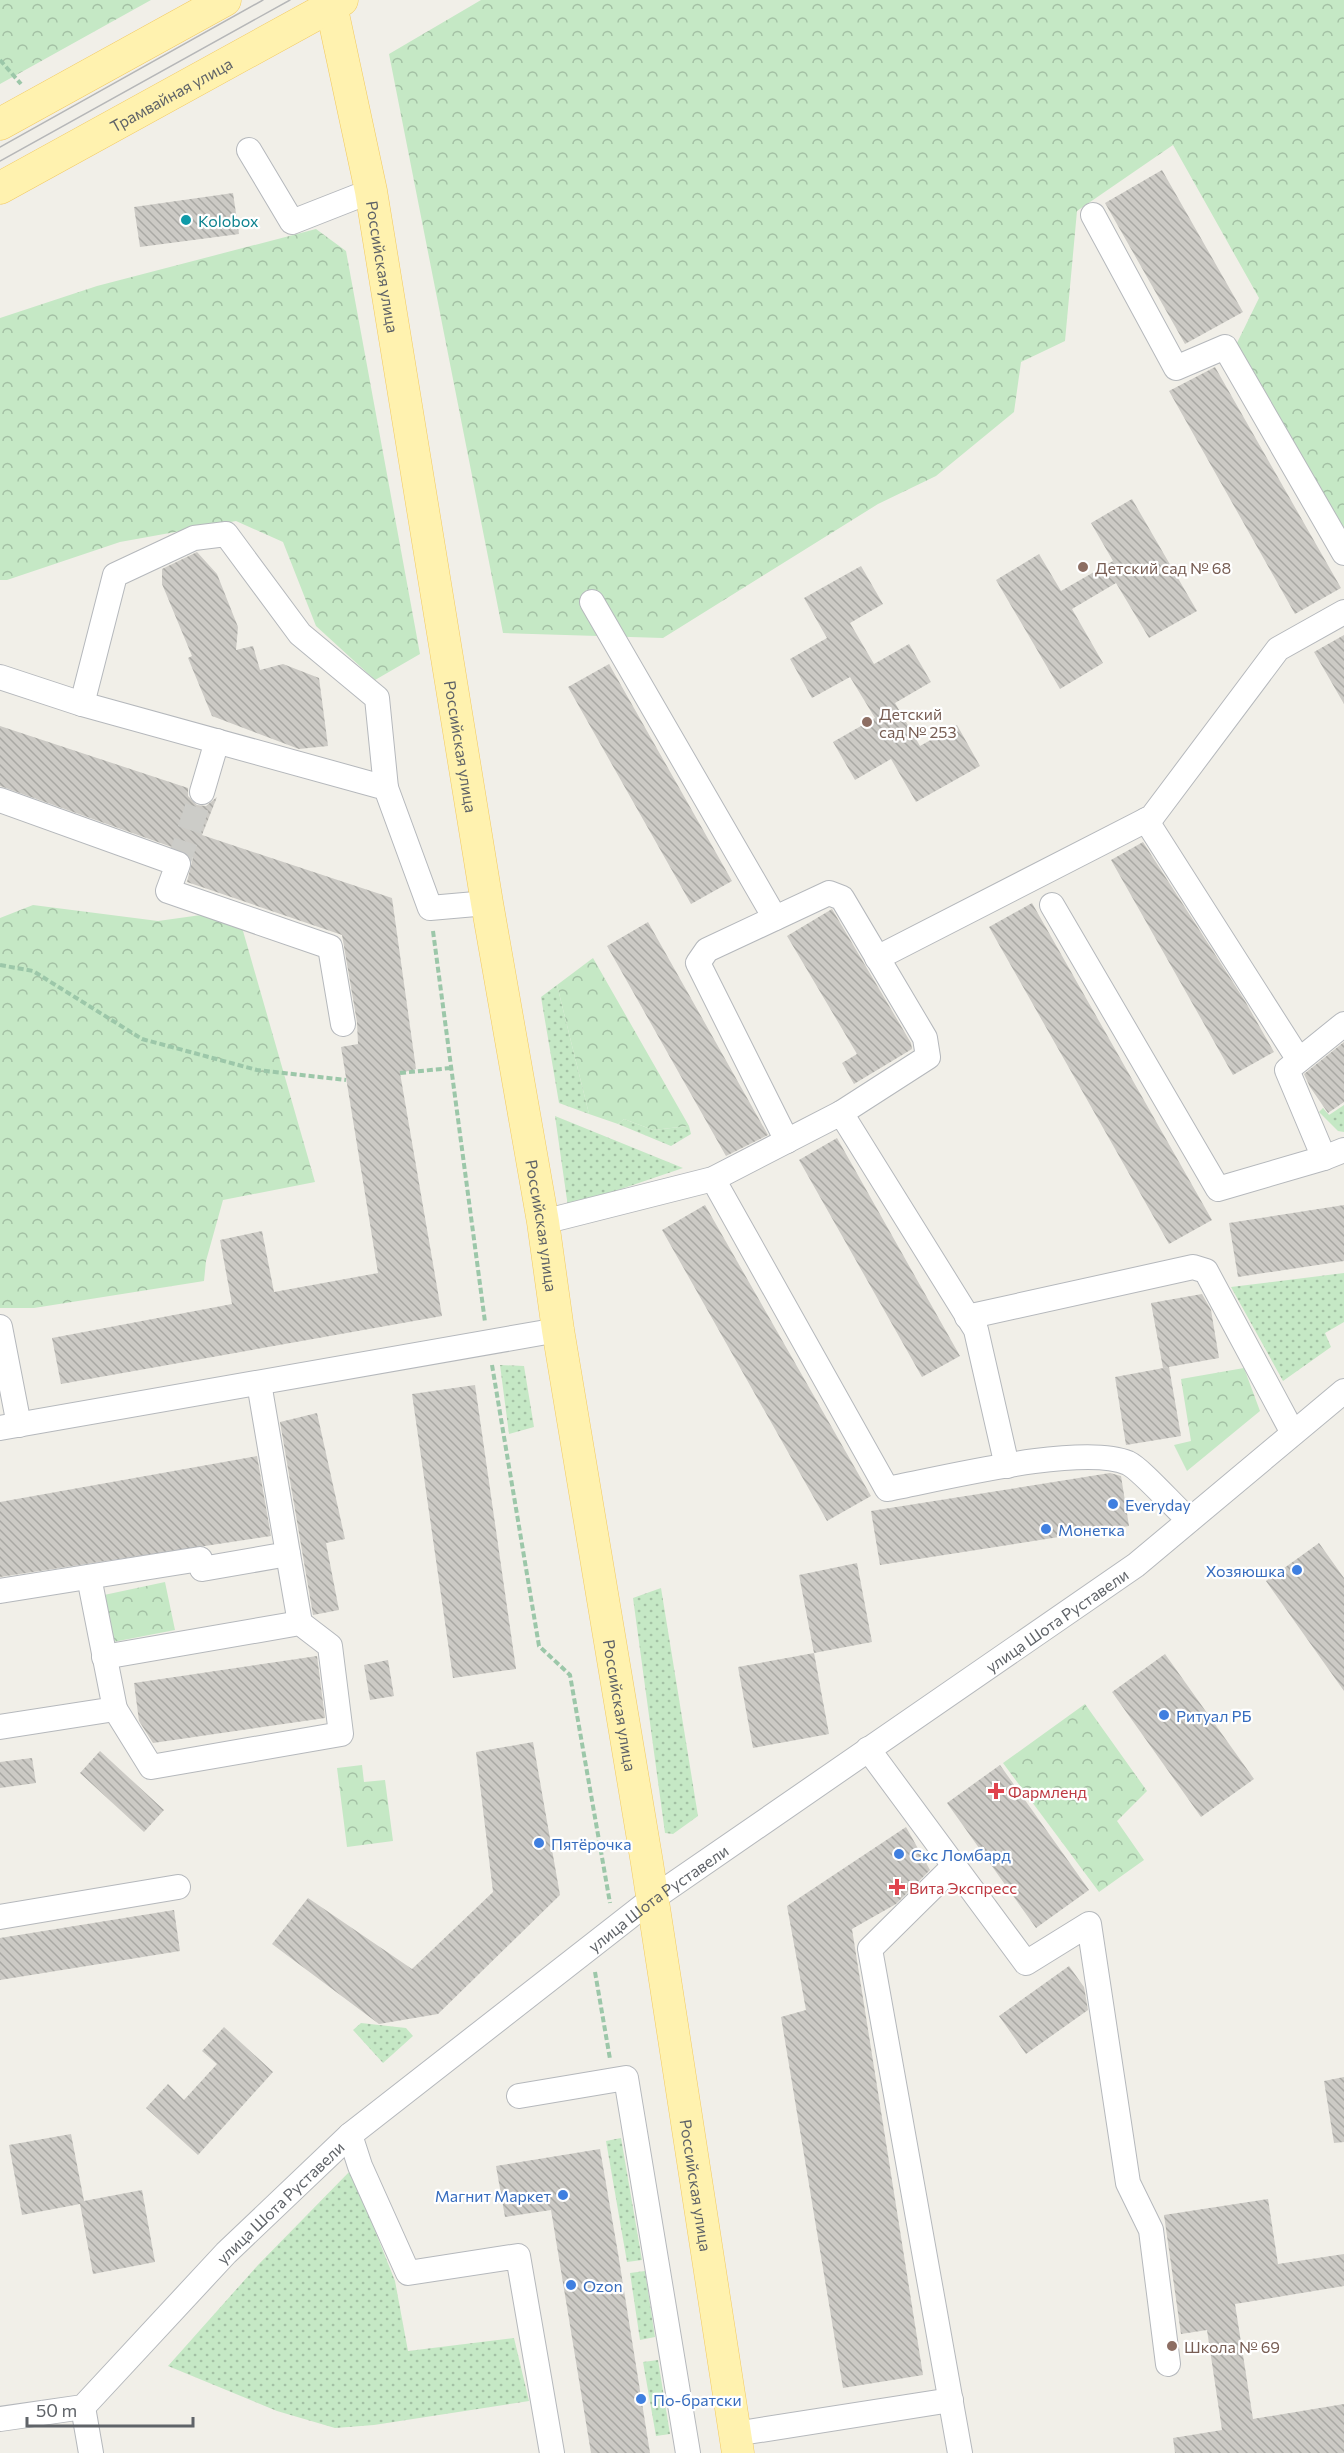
<svg xmlns="http://www.w3.org/2000/svg" width="1344" height="2453" viewBox="0 0 1344 2453" font-family="Commissioner,sans-serif">
  <style>
    .grass { fill: url(#grass-dots) }
    .forest { fill: url(#forest-crowns) }
    .building { fill: url(#building-back-hatch) }
    .lines { fill: none; stroke-linecap: round; stroke-linejoin: round }
    .minor-tunnel { stroke: #ccccc8; stroke-width: 24; stroke-dasharray: 24 12; stroke-linecap: butt }
    .minor-casing { stroke: #b5b8bc; stroke-width: 26 }
    .major-casing { stroke: #f2c960; stroke-width: 33 }
    .path { stroke: #9cc7a9; stroke-width: 4; stroke-dasharray: 6 3; stroke-linecap: butt }
    .minor { stroke: #fff; stroke-width: 24 }
    .major { stroke: #fff2af; stroke-width: 32 }
    .tram { stroke: #b6b7b8; stroke-width: 1.5 }
    .culture-dot { fill: #0f9aa8; stroke: #fff; stroke-width: 2 }
    .education-dot { fill: #8d6e63; stroke: #fff; stroke-width: 2 }
    .shop-dot { fill: #3f7fe0; stroke: #fff; stroke-width: 2 }
    .health-dot { fill: #e0444e; stroke: #fff; stroke-width: 2 }
    .labels { text-anchor: middle; dominant-baseline: central; stroke-width: 4.5; stroke-linejoin: round; paint-order: stroke }
    .street-label { font-size: 16px; fill: #5f6368; stroke: #fff }
    .culture-label { font-size: 16px; fill: #0d838f; stroke: #fff; text-anchor: start }
    .education-label { font-size: 16px; fill: #785e54; stroke: #fff; text-anchor: start }
    .shop-label { font-size: 16px; fill: #366cbe; stroke: #fff; text-anchor: start }
    .health-label { font-size: 16px; fill: #be3a42; stroke: #fff; text-anchor: start }
  </style>
  <defs>
    <pattern id="grass-dots" width="8" height="8" patternUnits="userSpaceOnUse" patternTransform="scale(1.5)"><rect width="8" height="8" fill="#c5e8c5"/><path d="M2 2h.1M6 6h.1" fill="none" stroke="#a3c0a4" stroke-width="1.8" stroke-linecap="round"/></pattern>
    <pattern id="forest-crowns" width="20" height="18" patternUnits="userSpaceOnUse" patternTransform="scale(1.5)"><rect width="20" height="18" fill="#c5e8c5"/><path d="M2 6a3 3 0 1 1 6 0M12 15a3 3 0 1 1 6 0" fill="none" stroke="#a3c0a4"/></pattern>
    <pattern id="building-back-hatch" width="6" height="6" patternUnits="userSpaceOnUse" patternTransform="scale(1.5)"><rect width="6" height="6" fill="#cccac5"/><path d="M-1 5l2 2M0 0l6 6M5-1l2 2" fill="none" stroke="#a9a8a4"/></pattern>
  </defs>
  <rect width="100%" height="100%" fill="#f1efe8"/>
  <!-- grass -->
  <path class="grass" d="M557,985L589,1114L559,1103L541,997Z
    M1344,1105V1132L1338,1131L1319,1112L1323,1108L1329,1115Z
    M555,1116L683,1168L568,1207Z
    M624,1119L653,1130L689,1126L691,1134L671,1146L618,1124Z
    M1344,1273V1322L1325,1333L1331,1347L1283,1381L1231,1287Z
    M500,1365L524,1366L534,1427L509,1434Z
    M661,1588L698,1816L673,1834L665,1833L633,1598Z
    M361,2023L406,2028L413,2036L383,2063L353,2030Z
    M621,2138L642,2260L627,2262L606,2141Z
    M351,2170L395,2281L408,2351L514,2338L529,2401L374,2425L335,2428L277,2411L168,2366L258,2265Z
    M645,2271L655,2337L640,2340L630,2273Z
    M658,2360L670,2434L656,2436L643,2362Z"/>
  <!-- forest -->
  <path class="forest" d="M0,0H151L0,84Z
    M481,0H1344V538L1236,345L1259,298L1173,145L1077,211L1065,341L1021,362L1014,412L936,476L878,504L663,638L503,633L389,54Z
    M316,229L346,251L420,654L375,680L316,626L283,542L236,521L120,542L7,580H0V318L97,286Z
    M33,905L158,921L237,910L315,1182L223,1200L206,1261L204,1281L34,1308H0V918Z
    M593,958L689,1126L653,1130L624,1119L618,1124L589,1114L557,985Z
    M1244,1368L1260,1411L1187,1471L1174,1445L1191,1441L1181,1379Z
    M165,1582L175,1630L113,1642L104,1595Z
    M1085,1704L1147,1791L1117,1821L1144,1860L1099,1892L1003,1763Z
    M362,1765L364,1782L385,1780L393,1841L347,1847L337,1768Z"/>
  <!-- building -->
  <path class="building" d="M1162,170L1243,312L1185,344L1105,203Z
    M233,193L239,234L140,247L134,207Z
    M1215,367L1341,588L1295,614L1169,391Z
    M1132,499L1197,611L1149,638L1116,583L1072,609L1103,663L1060,689L996,580L1039,554L1061,591L1113,561L1091,523Z
    M197,552L217,574L238,627L236,650L253,646L260,670L283,664L319,678L328,746L299,749L212,716L188,658L192,656L162,584V569Z
    M861,566L883,604L850,623L874,664L909,644L931,682L895,703L920,746L957,725L980,766L916,802L891,759L855,780L833,742L875,718L850,677L812,698L790,659L827,638L804,598Z
    M1344,635V704L1314,652Z
    M609,664L732,881L691,904L568,687Z
    M0,726L188,788V796L197,805L206,806L217,797L202,835L392,898L416,1069L400,1073L442,1316L61,1384L52,1338L232,1304L220,1240L262,1231L274,1292L378,1273L341,1047L358,1044L357,1022L342,935L187,882L193,857L183,851L0,786Z
    M1143,842L1245,1001L1274,1052L1233,1075L1111,860Z
    M1032,903L1212,1220L1169,1244L989,927Z
    M832,909L911,1043L912,1049L854,1084L842,1063L857,1054L787,936Z
    M648,922L768,1135L726,1156L607,946Z
    M1344,1042V1102L1328,1113L1310,1087L1304,1074Z
    M837,1138L960,1356L922,1377L799,1160Z
    M705,1205L871,1496L827,1521L662,1230Z
    M1344,1205V1261L1238,1277L1229,1223Z
    M1202,1294L1211,1310L1219,1358L1163,1368L1151,1303Z
    M1169,1367L1181,1436L1126,1445L1115,1377Z
    M475,1385L516,1669L453,1678L412,1394Z
    M317,1413L345,1539L326,1543L339,1610L313,1615L280,1422Z
    M257,1456L271,1536L0,1577V1502Z
    M1110,1473L1121,1476L1129,1526L880,1565L871,1511Z
    M1319,1543L1344,1578V1691L1266,1581Z
    M857,1563L872,1642L814,1653L799,1575Z
    M814,1653L829,1734L753,1748L738,1667Z
    M1165,1654L1254,1779L1201,1817L1112,1692Z
    M317,1656L325,1718L153,1743L139,1721L134,1683Z
    M388,1660L394,1696L370,1700L364,1665Z
    M533,1742L560,1895L438,2014L379,2024L272,1944L308,1898L412,1969L493,1892L476,1752Z
    M100,1751L164,1810L144,1832L80,1773Z
    M32,1758L36,1783L0,1788V1762Z
    M1000,1765L1089,1890L1036,1928L947,1803Z
    M906,1827L930,1870L896,1904L852,1929L923,2375L843,2388L781,2017L806,2010L787,1906Z
    M174,1910L180,1951L0,1980V1938Z
    M1069,1966L1084,1987L1088,2010L1026,2054L999,2016Z
    M224,2027L273,2072L198,2155L146,2108L168,2084L184,2100L217,2064L202,2051Z
    M1344,2077V2142L1334,2143L1324,2081Z
    M71,2134L84,2201L142,2190L155,2262L93,2274L80,2204L22,2215L9,2145Z
    M600,2149L618,2253L650,2453H591L551,2210L505,2217L496,2166Z
    M1268,2199L1278,2264L1344,2254V2286L1235,2304L1253,2419L1344,2404V2453H1175L1173,2438L1222,2430L1207,2330L1181,2334L1164,2215Z"/>
  <g class="lines">
    <!-- minor-tunnel -->
    <path class="minor-tunnel" d="M178,864L202,792"/>
    <defs>
      <g id="minor">
        <path d="M249,150L292,222L371,191"/>
        <path d="M1093,215L1176,368L1225,347L1344,553"/>
        <path d="M592,602L775,918"/>
        <path d="M0,677L82,704L386,788L430,908L487,903"/>
        <path d="M82,704L115,575L194,538L226,534L300,634L377,698L386,788"/>
        <path d="M202,792L217,741"/>
        <path d="M0,800L178,864L168,891L330,947L343,1024"/>
        <path d="M1146,820L1299,1060"/>
        <path d="M1052,905L1218,1189L1324,1158L1344,1150"/>
        <path d="M877,958L1152,817L1278,649L1344,612"/>
        <path d="M787,1141L698,963L707,950L829,893L842,898L925,1038L928,1057L841,1113"/>
        <path d="M1324,1158L1287,1070L1344,1024"/>
        <path d="M713,1179L887,1489C940,1479 1082,1443 1128,1463C1141,1469 1175,1508 1189,1520"/>
        <path d="M543,1222L713,1179L841,1113L976,1330L1007,1466"/>
        <path d="M967,1317L1193,1267L1206,1271L1293,1433"/>
        <path d="M0,1327L19,1425"/>
        <path d="M0,1428L558,1330"/>
        <path d="M288,1554L300,1623"/>
        <path d="M0,1591L200,1559L202,1569L288,1554L259,1383"/>
        <path d="M104,1657L300,1623L330,1646L341,1734L151,1767L115,1709"/>
        <path d="M0,1727L115,1709L89,1577"/>
        <path d="M868,1749L1026,1963L1089,1924L1128,2183L1151,2230L1168,2364"/>
        <path d="M954,1866L870,1949L960,2453"/>
        <path d="M0,1917L178,1887"/>
        <path d="M519,2096L626,2078L688,2453"/>
        <path d="M350,2135L360,2166L408,2273L518,2256L552,2453"/>
        <path d="M83,2407L91,2453"/>
        <path id="s1" d="M0,2419L83,2407L226,2253L350,2135L652,1899L1136,1565L1344,1391"/>
        <path d="M735,2434L951,2400"/>
      </g>
      <g id="major">
        <path id="s2" d="M330,0L371,191L487,903L543,1222L558,1330L647,1863L738,2453"/>
        <path d="M0,124L225,0"/>
        <path id="s3" d="M0,188L342,0"/>
      </g>
    </defs>
    <!-- minor casing -->
    <use href="#minor" class="minor-casing"/>
    <!-- major casing -->
    <use href="#major" class="major-casing"/>
    <!-- path -->
    <path class="path" d="M0,60L21,84
      M433,931L485,1322
      M0,965L33,971L142,1039L257,1070L346,1080
      M400,1073L451,1068
      M492,1365L539,1646L570,1675L610,1903
      M595,1972L610,2059"/>
    <!-- minor -->
    <use href="#minor" class="minor"/>
    <!-- major -->
    <use href="#major" class="major"/>
    <!-- tram -->
    <path class="tram" d="M0,147L263,0
      M0,161L290,0"/>
  </g>
  <!-- markers -->
  <circle class="culture-dot" cx="186" cy="220" r="6"/>
  <g class="education-dot">
    <circle cx="1083" cy="567" r="6"/>
    <circle cx="867" cy="722" r="6"/>
    <circle cx="1172" cy="2346" r="6"/>
  </g>
  <g class="shop-dot">
    <circle cx="1113" cy="1504" r="6"/>
    <circle cx="1046" cy="1529" r="6"/>
    <circle cx="1297" cy="1570" r="6"/>
    <circle cx="1164" cy="1715" r="6"/>
    <circle cx="539" cy="1843" r="6"/>
    <circle cx="899" cy="1854" r="6"/>
    <circle cx="563" cy="2195" r="6"/>
    <circle cx="571" cy="2285" r="6"/>
    <circle cx="641" cy="2399" r="6"/>
  </g>
  <g class="health-dot">
    <path d="M993 1782h6v6h6v6h-6v6h-6v-6h-6v-6h6z"/>
    <path d="M894 1878h6v6h6v6h-6v6h-6v-6h-6v-6h6z"/>
  </g>
  <g class="labels">
    <!-- street labels -->
    <g class="street-label">
      <text stroke="none"><textPath href="#s3" startOffset="195">Трамвайная улица</textPath></text>
      <text stroke="none"><textPath href="#s2" startOffset="272">Российская улица</textPath></text>
      <text stroke="none"><textPath href="#s2" startOffset="758">Российская улица</textPath></text>
      <text stroke="none"><textPath href="#s2" startOffset="1244">Российская улица</textPath></text>
      <text stroke="none"><textPath href="#s1" startOffset="1340">улица Шота Руставели</textPath></text>
      <text stroke="none"><textPath href="#s2" startOffset="1730">Российская улица</textPath></text>
      <text stroke="none"><textPath href="#s1" startOffset="854">улица Шота Руставели</textPath></text>
      <text stroke="none"><textPath href="#s2" startOffset="2216">Российская улица</textPath></text>
      <text stroke="none"><textPath href="#s1" startOffset="368">улица Шота Руставели</textPath></text>
    </g>
    <!-- culture labels -->
    <g class="culture-label">
      <text x="198" y="220">Kolobox</text>
    </g>
    <!-- education labels -->
    <g class="education-label">
      <text x="1095" y="567">Детский сад № 68</text>
      <text x="879" y="713">Детский<tspan x="879" dy="18">сад № 253</tspan></text>
      <text x="1184" y="2346">Школа № 69</text>
    </g>
    <!-- shop labels -->
    <g class="shop-label">
      <text x="1125" y="1504">Everyday</text>
      <text x="1058" y="1529">Монетка</text>
      <text x="1285" y="1570" text-anchor="end">Хозяюшка</text>
      <text x="1176" y="1715">Ритуал РБ</text>
      <text x="551" y="1843">Пятёрочка</text>
      <text x="911" y="1854">Скс Ломбард</text>
      <text x="551" y="2195" text-anchor="end">Магнит Маркет</text>
      <text x="583" y="2285">Ozon</text>
      <text x="653" y="2399">По-братски</text>
    </g>
    <!-- health labels -->
    <g class="health-label">
      <text x="1008" y="1791">Фармленд</text>
      <text x="909" y="1887">Вита Экспресс</text>
    </g>
  </g>
  <!-- scale -->
  <path d="M27 2417v9h166v-9" fill="none" stroke="#5f6368" stroke-width="3"/>
  <text x="36" y="2417" font-size="18" fill="#5f6368" stroke="#ffffff" stroke-width="4.5" paint-order="stroke">50 m</text>
</svg>
